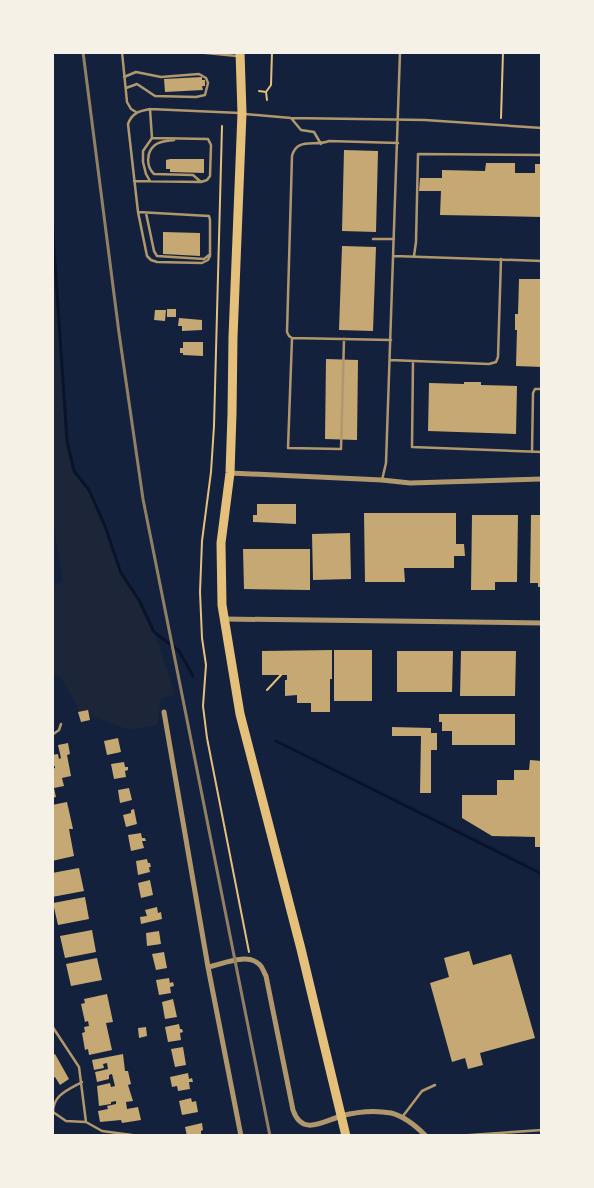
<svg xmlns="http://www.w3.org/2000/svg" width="594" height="1188" viewBox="0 0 594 1188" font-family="'Open Sans',sans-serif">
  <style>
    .green { fill: #1d2539 }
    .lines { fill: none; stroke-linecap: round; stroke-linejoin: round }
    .stream { stroke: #0b132b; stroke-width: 3 }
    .building { fill: #c6a872 }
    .path { stroke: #e5c07b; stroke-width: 2 }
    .service { stroke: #b1986c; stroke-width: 2.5 }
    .minor { stroke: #b1986c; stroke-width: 5 }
    .trunk { stroke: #e5c07b; stroke-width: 9 }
    .rail { stroke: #918062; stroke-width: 3 }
  </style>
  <rect width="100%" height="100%" fill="#14213d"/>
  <!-- green -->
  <path class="green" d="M52,218L67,441L74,471L89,490L105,526L120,573L139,600L154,632L175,695L161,698L157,725L129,730L80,712L61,677L53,674V586L63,581L54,527L52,526Z"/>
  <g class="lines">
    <!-- stream -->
    <path class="stream" d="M52,218L67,441L74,471L89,490L105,526L121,573L139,600L154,632L179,651L193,676
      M276,741L542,874"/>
  </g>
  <!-- building -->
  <path class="building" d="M202,77V80H205V86H202L203,90L165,92L164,79Z
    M344,150L378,151L376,232L342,231Z
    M170,159H204V173L170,172V169H166V160Z
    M486,163H515V173H535V164H542V217L440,215L441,191H419L420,178H442V170L485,171Z
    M163,232L200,233V256L163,254Z
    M342,246L376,247L373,331L339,330Z
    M519,279H542V367L516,366L517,330H515V314H518Z
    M167,309H176V317H167Z
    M155,310H166L165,321L154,320Z
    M179,318L202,320V330L182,331V326H178Z
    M183,342H203V356L183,355V353H180V348H183Z
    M326,359L358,360L357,440L325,439Z
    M464,382H481V385L517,386L516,434L428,431L429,383L464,384Z
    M257,504H296V524L253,522V515H257Z
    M364,513H456V544H464L465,556H454V568H404L405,582H365Z
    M472,515H518L517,582H495V590H471Z
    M531,515H542V587H538V583H530Z
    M350,533L351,579L313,580L312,534Z
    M243,549H310V590L244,589Z
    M332,650V679H330V712H311V703H297V695L285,696V680H287V675H262V651Z
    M334,650H372V701H334Z
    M397,651H453L452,692H397Z
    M461,651H516L515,696H460Z
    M88,710L90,720L81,722L78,712Z
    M439,714H515V745H452V731H442V722H439Z
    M392,727L431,728V733H437V750H431V793H420L421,736H392Z
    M118,738L121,752L107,755L104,741Z
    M68,743L70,754L67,755L71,776L62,778L64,786L54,788L56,797L52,798V769L55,768V766L52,767V755L58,754L59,759L61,758L58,745Z
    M530,760L542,761V847H535V837L492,836L462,818V795H497V780H514V770H529Z
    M124,762L125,767H128V770L125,771L126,777L114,779L111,764Z
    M129,788L132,800L120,803L118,790Z
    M67,802L73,829H69L74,856L52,861V805Z
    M134,809L137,824L126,827L123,815L131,813V810Z
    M141,833L142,838H145L146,841H142L144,848L131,851L128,835Z
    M147,859L148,863H150L151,867H149L150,872L138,875L136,861Z
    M79,868L84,891L52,897V873Z
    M150,880L153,895L141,898L138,883Z
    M85,897L89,919L58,925L53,903Z
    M157,907L158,913L161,912L162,919L141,924L140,917L147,916L145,910Z
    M92,930L96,952L65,958L60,936Z
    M159,931L161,944L147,946L146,933Z
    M469,951L473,965L511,954L535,1038L480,1053L483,1065L468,1069L465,1058L452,1062L430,983L449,977L444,958Z
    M164,952L167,968L156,970L152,954Z
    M97,958L102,980L71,986L66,964Z
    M169,978L170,983L173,982L174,986L170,987L171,993L159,995L156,980Z
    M107,994L113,1022L106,1023L112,1050L89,1055L88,1049L85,1050L82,1033L85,1032L84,1027L89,1026L88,1021L85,1022L81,1004L85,1003L84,999Z
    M173,999L177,1017L165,1019L162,1002Z
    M179,1024L180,1029H182L183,1032L180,1033L181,1040L168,1042L165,1027Z
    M146,1027L147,1036L139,1038L138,1028Z
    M183,1047L186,1065L175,1067L171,1049Z
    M55,1054L69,1079L60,1085L55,1077L52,1079V1055Z
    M123,1054L125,1071H128L131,1084L128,1085L133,1101L126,1102L127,1109L138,1107L141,1120L122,1123L121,1120L100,1122L98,1111L108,1109L107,1106L116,1104V1101L111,1102V1104L99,1106L97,1086L110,1083L111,1087L115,1086L112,1074L109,1075V1079L97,1082L95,1072L108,1069L107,1063L103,1064L104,1068L94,1070L92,1060Z
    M188,1073L189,1079L192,1078L193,1082H189L190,1089L178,1091L177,1086L172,1087L170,1077Z
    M191,1098L192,1102L196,1101L198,1112L182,1115L179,1101Z
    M202,1123L203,1130L201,1131V1136H187L185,1127Z"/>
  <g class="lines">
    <!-- path -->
    <path class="path" d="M259,91L266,92L271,85L272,52
      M266,92L267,100
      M501,118L503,52
      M222,126L214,426L211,472L202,541L200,592L202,638L206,665L203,706L207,738L249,952
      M267,690L281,675"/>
    <!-- service -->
    <path class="service" d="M122,52L127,102L131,109L136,112
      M196,52L237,56
      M124,77L136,72L161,77L199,74L206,78L208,83L205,95L196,97L155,96L137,84L126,88
      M245,114L291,118L425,120L542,128
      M291,118L301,130L314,132L321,144
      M174,140C168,141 160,141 155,145C146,152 146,167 154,174L193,175L201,182
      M134,181L201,182L207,180L210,176L211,145L208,139L152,138
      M150,181L146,174L143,162V151L152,138L150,109
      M138,212L209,216L210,220V256L208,260L202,263L157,262L151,260L147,256L138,212L128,124C132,113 139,111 150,109L240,113
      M146,213L154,251L157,256L204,259L209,255
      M373,239H394
      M394,256L542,261
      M414,256L416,242L418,154L542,155
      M292,338L288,448L341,449L344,339
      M391,340L292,338L289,336L287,332L292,156C297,137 314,147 329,141L398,143
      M390,360L489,364L496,362L498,357L501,259
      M413,361L412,447L542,452
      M532,452L533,393L535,389H542
      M382,480L386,463L400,52
      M52,735L59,730L61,724
      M52,1026L79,1067L86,1122L102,1131L132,1135
      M82,1082C68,1090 53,1095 53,1112L66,1121L86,1122
      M403,1116L422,1091L435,1085
      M456,1136L542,1130"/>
    <!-- minor -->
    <path class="minor" d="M230,473L382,480L410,483L542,479
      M225,619L542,623
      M164,712L208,967L241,1136
      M208,967C223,964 248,952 260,965C263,968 264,973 266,976L293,1110C302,1136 322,1122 341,1116C356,1112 375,1110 391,1113C404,1116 416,1126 426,1136"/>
    <!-- trunk -->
    <path class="trunk" d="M240,52L242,113L233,337L232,414L230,473L221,543L222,605L240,714L301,949L346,1136"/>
    <!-- rail -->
    <path class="rail" d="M83,52L119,333L143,499L270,1136"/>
  </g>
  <!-- border -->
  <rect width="594" height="1188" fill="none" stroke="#f6f1e7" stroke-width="108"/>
</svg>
